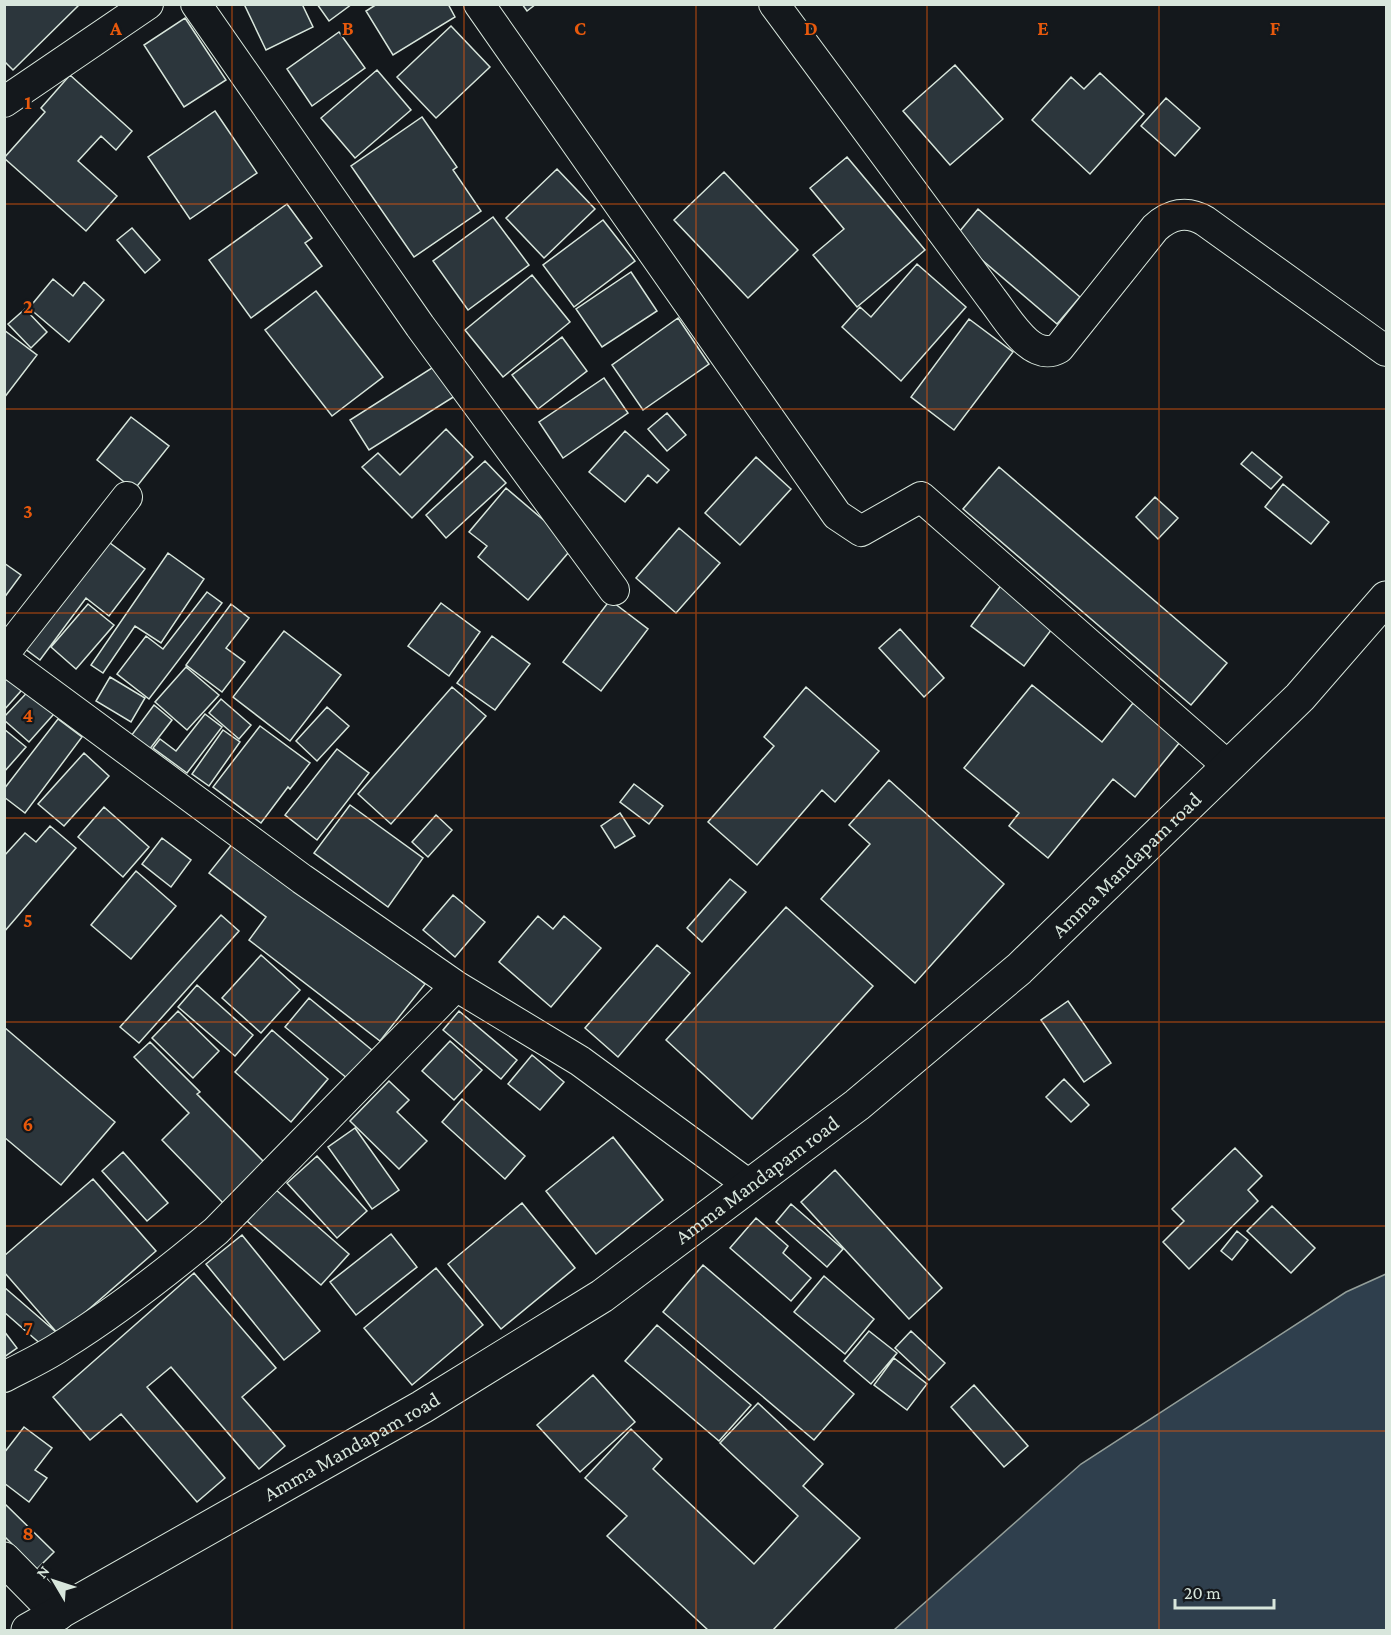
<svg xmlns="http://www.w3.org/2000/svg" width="1391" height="1635" viewBox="0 0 1391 1635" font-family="'Crimson Pro',serif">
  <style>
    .water { fill: #2f3f4d; stroke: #939e99; stroke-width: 1.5 }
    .building { fill: #2c363c; stroke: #d8e6dc; stroke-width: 1.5 }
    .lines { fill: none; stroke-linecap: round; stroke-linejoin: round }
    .street-casing { stroke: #d8e6dc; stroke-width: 32 }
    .secondary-casing { stroke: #d8e6dc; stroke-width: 35 }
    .street { stroke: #14181c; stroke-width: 30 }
    .secondary { stroke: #14181c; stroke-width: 33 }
    .grid { fill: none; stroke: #e8590c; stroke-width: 1.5; stroke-opacity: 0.55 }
    .labels { text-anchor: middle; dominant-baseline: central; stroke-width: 4.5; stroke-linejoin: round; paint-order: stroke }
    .street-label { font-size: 21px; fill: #d8e6dc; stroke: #14181c }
    .grid-label { font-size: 20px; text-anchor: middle; font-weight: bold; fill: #e8590c; stroke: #14181c; stroke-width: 4.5; stroke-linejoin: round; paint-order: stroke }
  </style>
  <rect width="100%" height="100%" fill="#14181c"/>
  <!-- water -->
  <path class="water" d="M1386,1274V1630H894L1081,1464L1346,1292Z"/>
  <!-- building -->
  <path class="building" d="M4,4H80L13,70L4,61Z
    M244,4H302L313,27L266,50Z
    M317,4H352L329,21Z
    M377,4H448L455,17L393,55L366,11Z
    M522,4H536L527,11Z
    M185,18L226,80L184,107L144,45Z
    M451,26L490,67L436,118L397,77Z
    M339,32L365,68L312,106L287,69Z
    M955,65L1003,119L950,165L903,111Z
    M377,70L411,110L355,158L321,118Z
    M1100,73L1144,114L1090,174L1032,120L1071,77L1084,89Z
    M70,75L132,131L116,150L101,136L78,161L117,196L86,231L4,158L45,112L41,108Z
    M1166,98L1200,128L1175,156L1141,126Z
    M215,111L257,173L190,219L148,157Z
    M422,117L457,167L453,170L481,211L414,257L351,166Z
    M847,157L925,250L857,307L813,255L844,229L810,188Z
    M557,169L595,209L544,258L506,218Z
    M724,172L798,250L748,298L674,220Z
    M287,204L312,238L305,243L322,266L251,318L209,260Z
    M978,209L1080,297L1057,324L955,237Z
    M493,217L529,265L468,310L433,261Z
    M603,220L635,261L574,307L543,265Z
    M132,228L160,260L145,273L117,240Z
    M917,264L966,307L901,381L842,327L860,307L871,317Z
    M631,272L657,311L602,347L576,309Z
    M532,275L570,322L503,377L465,330Z
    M53,279L73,296L84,282L104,300L69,342L29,308Z
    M316,291L383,377L332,416L265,330Z
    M25,309L47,332L31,348L8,324Z
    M678,318L709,364L643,410L612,365Z
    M969,319L1013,352L954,430L911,397Z
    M4,330L37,355L4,398Z
    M562,337L587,371L538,409L512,375Z
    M435,366L455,396L369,450L350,420Z
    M604,378L628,413L563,458L539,422Z
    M667,413L686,435L667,451L648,429Z
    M131,417L169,446L134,490L97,460Z
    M446,429L473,457L412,518L362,467L378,453L400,475Z
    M625,431L669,470L657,483L648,475L625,502L589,472Z
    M1252,452L1282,477L1271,489L1241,464Z
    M756,457L791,489L740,545L705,513Z
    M485,461L506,483L446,538L426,515Z
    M999,467L1227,663L1191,705L963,509Z
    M1283,484L1329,522L1311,544L1265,507Z
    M506,488L574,546L528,600L478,557L487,546L469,532Z
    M1155,497L1178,518L1158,539L1136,517Z
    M679,528L720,563L676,613L636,578Z
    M106,540L145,569L109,616L86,598L40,660L24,648Z
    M168,553L204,579L161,643L135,626L103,673L91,665Z
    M4,563L21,575L4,598Z
    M1002,584L1055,625L1024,666L971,626Z
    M207,592L222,603L149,699L117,674L146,636L163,649Z
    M610,600L648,629L601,691L563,662Z
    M441,603L480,632L449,676L408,646Z
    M88,604L114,625L76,669L51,647Z
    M231,604L249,618L226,648L245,662L222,692L186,665Z
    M900,629L944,678L924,697L879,648Z
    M284,631L341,675L290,741L233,697Z
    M492,636L530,664L495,710L457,683Z
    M4,661L29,682L4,710Z
    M186,667L219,695L187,730L155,702Z
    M110,677L145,698L131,722L96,701Z
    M36,683L61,706L29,742L4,720V717Z
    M1032,685L1102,742L1133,703L1180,742L1135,797L1113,779L1048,858L1009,826L1019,813L964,768Z
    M452,687L486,716L391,824L358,794Z
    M806,687L879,751L835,802L822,790L757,865L708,822L774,746L764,737Z
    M221,699L251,725L239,739L209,713Z
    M154,705L172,720L149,750L131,736Z
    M327,707L349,726L317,761L296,741Z
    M205,714L222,727L187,773L153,748L160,739L176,751Z
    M58,719L82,737L25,813L4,797V789Z
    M260,726L310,763L290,789L288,787L261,823L213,787Z
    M4,729L26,747L4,772Z
    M223,730L240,742L209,786L192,774Z
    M337,749L369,773L317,840L285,815Z
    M84,753L109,776L64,826L38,804Z
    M889,780L1004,884L915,983L821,899L870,844L849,825Z
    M634,784L663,806L649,824L620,802Z
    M350,805L423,858L388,907L314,853Z
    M104,807L149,847L123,877L78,837Z
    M620,813L635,836L615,848L601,826Z
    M436,815L452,830L428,857L412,842Z
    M50,826L76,848L4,932V856L25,833L36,842Z
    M162,838L191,860L171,887L142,864Z
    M237,838L425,984L380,1041L249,940L266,917L209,873Z
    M136,871L176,906L131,959L91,925Z
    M730,879L746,892L702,942L687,928Z
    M453,895L485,922L455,957L423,930Z
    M786,907L873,986L752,1119L666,1040Z
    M221,915L239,931L139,1043L120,1027Z
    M538,916L553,929L564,916L601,948L551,1007L499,962Z
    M657,945L690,973L618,1057L585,1028Z
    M261,955L300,990L261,1033L222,998Z
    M197,985L253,1035L235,1056L178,1007Z
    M309,998L372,1050L348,1079L285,1027Z
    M1068,1001L1111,1063L1084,1082L1041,1020Z
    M178,1011L219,1051L193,1078L152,1038Z
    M459,1011L517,1060L501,1079L443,1030Z
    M4,1027L115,1122L61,1185L4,1137Z
    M272,1030L328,1079L291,1122L235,1072Z
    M450,1041L482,1070L454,1100L422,1071Z
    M150,1042L200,1092L197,1094L266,1164L225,1205L162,1140L189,1113L134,1057Z
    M532,1055L564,1082L540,1110L508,1084Z
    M1064,1079L1089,1105L1071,1122L1046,1097Z
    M389,1081L409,1100L397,1112L427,1141L399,1169L350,1121Z
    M462,1099L525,1156L505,1179L442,1122Z
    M355,1128L399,1190L372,1209L328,1147Z
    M613,1137L663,1200L596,1254L546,1191Z
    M1235,1148L1262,1176L1248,1190L1258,1201L1189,1269L1163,1242L1184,1221L1172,1209Z
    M123,1152L168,1203L147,1221L102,1171Z
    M317,1156L367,1211L337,1238L287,1183Z
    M835,1170L942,1288L909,1319L801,1202Z
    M93,1179L156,1251L59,1335L4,1272V1256Z
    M275,1189L349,1254L321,1285L247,1221Z
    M522,1203L575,1268L501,1329L448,1264Z
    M791,1204L843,1249L827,1267L776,1222Z
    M1272,1206L1315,1248L1291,1273L1247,1231Z
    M756,1218L788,1246L783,1253L811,1278L791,1301L730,1248Z
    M1237,1231L1248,1240L1232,1260L1221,1251Z
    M391,1234L417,1267L356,1315L330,1282Z
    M242,1235L320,1331L284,1360L206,1264Z
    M703,1265L854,1394L814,1440L663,1312Z
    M436,1268L483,1325L412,1385L364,1328Z
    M194,1273L276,1368L242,1397L285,1446L259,1469L171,1367L147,1387L225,1478L197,1502L121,1414L90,1440L53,1397Z
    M824,1276L874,1319L845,1354L794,1312Z
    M4,1287L56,1332L43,1346L4,1312Z
    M657,1325L751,1405L719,1441L625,1361Z
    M4,1331L17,1348L4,1357Z
    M869,1331L897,1353L871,1384L844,1361Z
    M911,1331L945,1363L929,1380L895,1348Z
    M894,1358L927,1384L907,1410L874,1385Z
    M593,1375L635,1422L580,1472L537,1425Z
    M974,1385L1028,1446L1004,1467L951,1407Z
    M758,1403L823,1464L803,1486L860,1538L773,1630H708L607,1536L627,1516L585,1478L631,1429L662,1459L653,1469L754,1564L798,1516L720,1443Z
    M24,1427L52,1448L35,1470L47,1478L29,1502L4,1483V1453Z
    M4,1503L54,1552L37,1569L4,1536Z"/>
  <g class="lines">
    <defs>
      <path id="street" d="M196,4L420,326L614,590
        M479,4L837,515L861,531L921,497L1228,766
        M774,4L992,299C1007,318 1032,364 1059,348L1155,228C1170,214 1187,210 1205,221L1386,351
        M4,102L148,4
        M4,654L127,497
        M4,659L302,879L456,986L580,1061L749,1185
        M4,1377C23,1367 43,1358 61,1346C116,1312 167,1272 216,1231L456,986"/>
      <g id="secondary">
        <path d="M4,1559L58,1614"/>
        <path id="s1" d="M28,1630L422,1407L602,1296L857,1105L1019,969L1300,697L1386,598"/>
      </g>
    </defs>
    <!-- street casing -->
    <use href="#street" class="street-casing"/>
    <!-- secondary casing -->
    <use href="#secondary" class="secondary-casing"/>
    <!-- street -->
    <use href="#street" class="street"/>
    <!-- secondary -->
    <use href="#secondary" class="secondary"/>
  </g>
  <!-- grid -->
  <path class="grid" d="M232,4V1630M464,4V1630M696,4V1630M927,4V1630M1159,4V1630M4,204H1386M4,409H1386M4,613H1386M4,818H1386M4,1022H1386M4,1226H1386M4,1431H1386"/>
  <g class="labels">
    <!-- street labels -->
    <g class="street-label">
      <text stroke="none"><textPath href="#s1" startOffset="1344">Amma Mandapam road</textPath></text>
      <text stroke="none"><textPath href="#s1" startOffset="858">Amma Mandapam road</textPath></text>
      <text stroke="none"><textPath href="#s1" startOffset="372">Amma Mandapam road</textPath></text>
    </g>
  </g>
  <g class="grid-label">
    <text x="116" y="35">A</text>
    <text x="348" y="35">B</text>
    <text x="580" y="35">C</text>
    <text x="811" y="35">D</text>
    <text x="1043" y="35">E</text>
    <text x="1275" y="35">F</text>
    <text x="28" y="109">1</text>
    <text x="28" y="313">2</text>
    <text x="28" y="518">3</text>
    <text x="28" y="722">4</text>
    <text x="28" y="927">5</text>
    <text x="28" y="1131">6</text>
    <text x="28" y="1335">7</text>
    <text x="28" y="1540">8</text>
  </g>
  <!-- border -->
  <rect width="1391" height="1635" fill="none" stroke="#d8e6dc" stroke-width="12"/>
  <!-- north arrow -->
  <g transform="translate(54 1581) rotate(309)" stroke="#14181c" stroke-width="4.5" paint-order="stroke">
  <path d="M0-4.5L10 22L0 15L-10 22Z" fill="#d8e6dc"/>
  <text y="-9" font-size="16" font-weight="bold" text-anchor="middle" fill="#d8e6dc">N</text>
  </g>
  <!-- scale -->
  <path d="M1175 1599v9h99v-9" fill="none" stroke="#d8e6dc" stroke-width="3"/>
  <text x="1184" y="1599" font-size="18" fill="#d8e6dc" stroke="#14181c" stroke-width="4.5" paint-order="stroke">20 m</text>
</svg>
